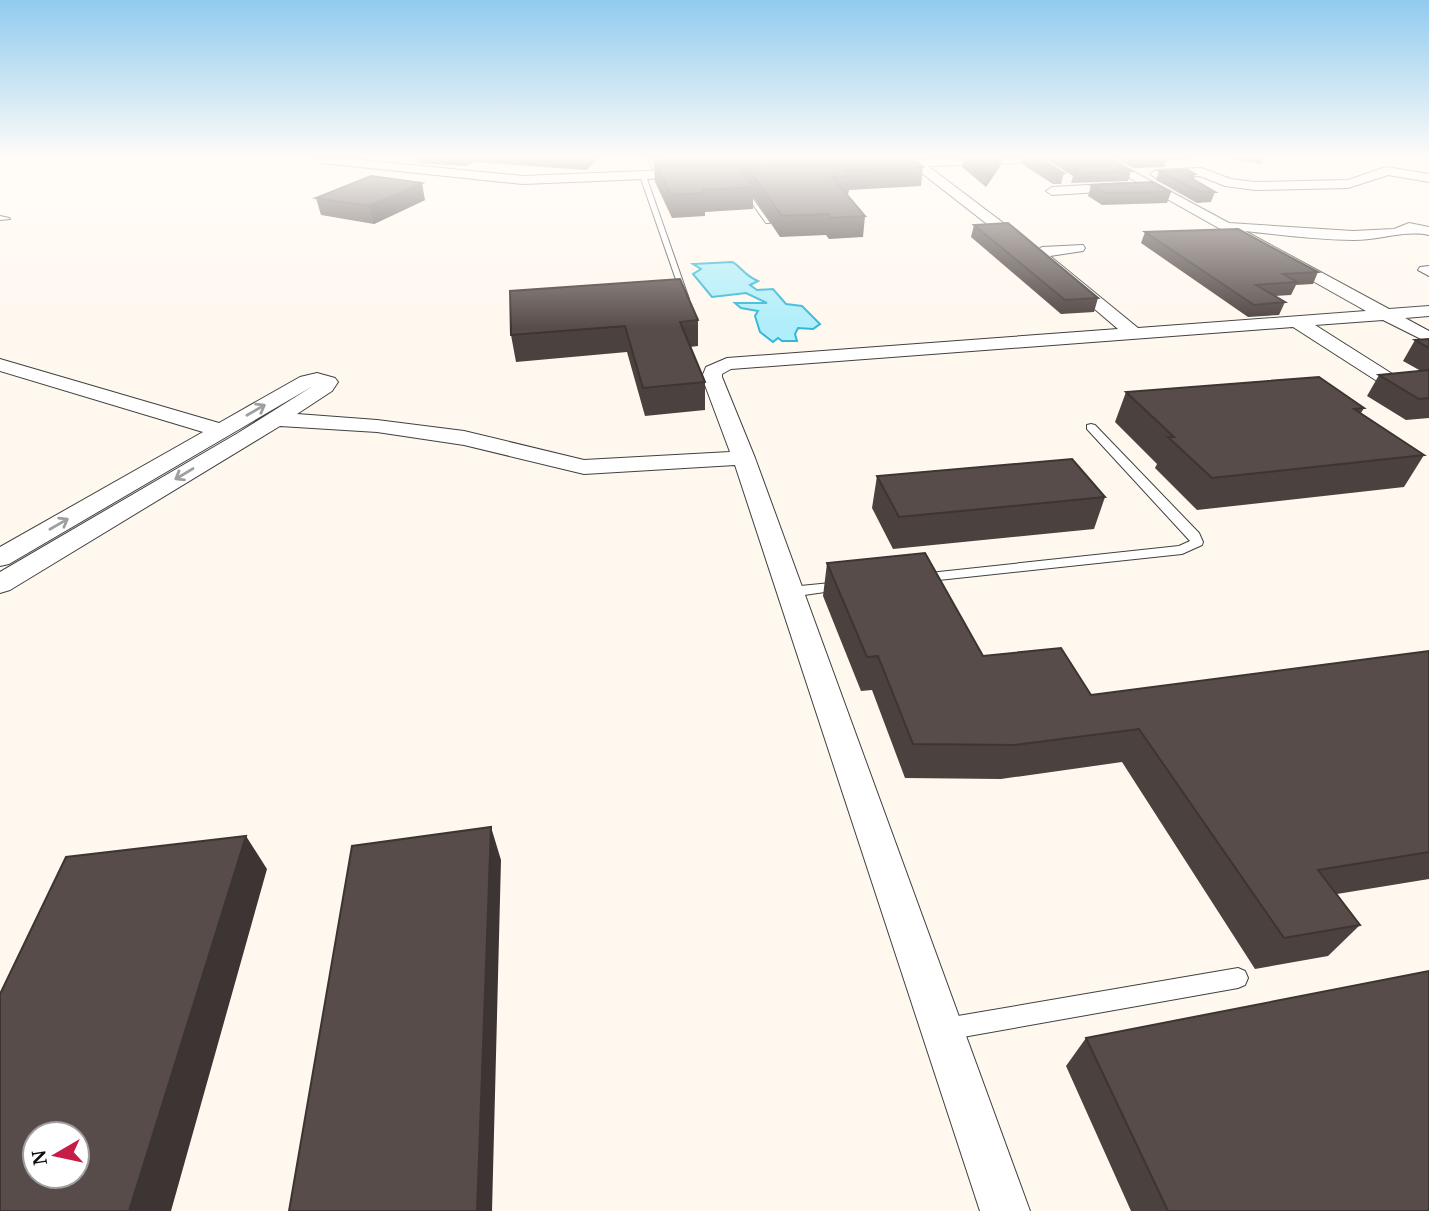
<svg xmlns="http://www.w3.org/2000/svg" width="1429" height="1211" viewBox="0 0 1429 1211" font-family="'Noto Serif',serif">
  <style>
    .water { fill: #afeefa; stroke: #31b7d7; stroke-width: 2 }
    .lines { fill: none; stroke-linecap: round; stroke-linejoin: round }
    .lane-casing { stroke: #414141; stroke-width: 2 }
    .street-casing { stroke: #414141; stroke-width: 2 }
    .lane { fill: #fff; fill-rule: evenodd }
    .street { fill: #fff; fill-rule: evenodd }
    .wall { fill: #4b413f }
    .shaded-wall { fill: #3d3533 }
    .building { fill: #574c49; stroke: #3d3533; stroke-width: 2; fill-rule: evenodd }
    .oneway { stroke: #9f9f9f }
  </style>
  <rect width="100%" height="100%" fill="#fff8ef"/>
  <!-- water -->
  <path class="water" d="M732,262C740,265 743,275 758,281L750,285L757,290L773,289L786,304L802,306L820,324L813,329L798,328L795,334L797,341H782L778,338L773,342L760,332L755,316L758,311L741,308L735,303H767L746,293L712,297L693,274L701,269L693,264Z"/>
  <g class="lines">
    <defs>
      <path id="lane" d="M648,159H654L661,176H657Z
        M643,174L646,176L689,299L682,297L640,176Z
        M740,186H744L770,223H766Z
        M0,216L9,218L10,219L0,220Z
        M1091,424L1095,425L1199,533L1203,542L1202,545L1182,554L920,582L915,581L913,578L915,575L920,574L1179,546L1190,541L1087,429V425Z
        M841,582L846,583L848,586L846,589L790,597L783,592L790,587Z
        M1238,968L1245,971L1248,978L1245,985L1238,988L946,1040L938,1037L935,1029L938,1021L946,1018Z"/>
      <path id="street" d="M316,159H352L523,176L693,169L699,173L693,177L523,184L322,163Z
        M945,159H1025L1019,163L928,166L1006,225V231H996L914,167L880,169L874,165L880,161Z
        M1096,159H1110L1229,223L1353,231L1394,229L1409,223L1429,227V235C1405,230 1380,240 1354,240C1317,240 1281,235 1245,231L1389,309L1429,306V316L1405,318L1429,331V343L1383,320L1315,325L1405,382L1408,386L1405,390H1391L1293,327L731,369L722,374V377L755,458L1030,1211H980L735,465L584,474L464,445L377,432L280,426L10,590L0,593V572L238,433L313,386L9,564L0,566V547L203,432L0,371V359L219,423L300,377L317,373L335,378L338,382L332,391L297,414L377,420L464,431L584,460L730,452L702,377L706,367L727,358L1118,329L1036,259L1034,252L1042,247L1083,245L1085,248L1083,251L1050,256L1138,328L1366,311Z
        M1386,167L1429,174V182L1388,175L1348,188L1255,190L1225,186L1200,176L1156,178L1150,174L1156,170L1201,168L1231,179L1255,182L1348,180Z
        M1126,183L1130,184V190L1052,195L1046,191L1052,187Z
        M1429,266V276L1418,270L1420,267Z"/>
    </defs>
    <!-- lane casing -->
    <use href="#lane" class="lane-casing"/>
    <!-- street casing -->
    <use href="#street" class="street-casing"/>
    <!-- lane -->
    <use href="#lane" class="lane"/>
    <!-- street -->
    <use href="#street" class="street"/>
  </g>
  <!-- wall -->
  <path class="wall" d="M417,159H596L587,170L473,162L466,166L417,163Z
    M661,159H913L923,167L921,186L849,190L848,195H847L865,216L863,237L829,239L826,235L780,237L753,197V209L705,212V216L672,218L655,182L654,161L662,160Z
    M964,159H1002L1000,166L986,187L962,167Z
    M1023,159H1041L1064,173L1061,184H1053L1022,164Z
    M1046,159H1110L1131,171L1128,181L1071,183L1073,176Z
    M1115,159H1193L1166,161L1164,167L1134,168Z
    M1233,159H1264L1261,164L1233,160Z
    M1159,171L1195,174L1194,179L1215,192L1211,202L1197,203L1156,180Z
    M1091,185L1171,192L1167,203L1102,205L1088,196Z
    M316,198L425,200L374,224L321,215Z
    M974,225L1098,298L1094,312L1061,314L971,237Z
    M1145,232L1318,272L1313,284L1296,285L1291,295L1274,296L1285,302L1279,315L1248,317L1141,243Z
    M698,320V346L690,347L705,382V410L645,416L627,352L516,362L511,335Z
    M1429,339V418L1406,420L1367,396L1379,375L1421,371L1403,361L1415,340Z
    M1126,392L1364,408L1361,413L1424,455L1404,487L1197,510L1155,468L1157,464L1115,422Z
    M877,476L1105,497L1094,529L893,549L872,508Z
    M827,563L983,656L1091,695L1429,651V879L1337,894L1360,925L1328,956L1255,969L1122,762L1001,779L905,778L872,690L861,691L823,596Z
    M1086,1038L1429,1211H1131L1066,1066Z"/>
  <!-- shaded-wall -->
  <path class="shaded-wall" d="M465,159H473V162L466,166Z
    M586,159H596L587,170Z
    M1000,159H1002L1000,166L986,187L988,176Z
    M422,183L425,200L374,224L369,206Z
    M491,827L501,860L492,1211H477Z
    M246,836L267,869L171,1211H129Z"/>
  <!-- building -->
  <path class="building" d="M695,159H732L754,187L703,190L705,193L671,195L654,161Z
    M741,159H913L923,167L846,171L850,176L832,177L865,216L831,218L828,214L782,216Z
    M966,159H1000L988,176Z
    M1032,159H1041L1064,173H1055Z
    M1064,159H1110L1131,171L1074,173L1078,170L1077,167Z
    M1188,170L1195,174L1186,175L1215,192H1200L1159,171Z
    M371,176L422,183L369,206L316,198Z
    M1152,182L1171,192L1105,193L1091,185Z
    M1008,223L1098,298L1065,300L974,225Z
    M1238,229L1318,272L1283,274L1297,282L1256,285L1285,302L1254,305L1145,232Z
    M680,279L698,320L680,322L705,382L643,388L625,326L511,335L510,291Z
    M1429,339V348L1415,340Z
    M1429,370V398L1419,399L1379,375Z
    M1319,377L1364,408L1354,409L1424,455L1212,478L1168,437H1174L1126,392Z
    M1072,459L1105,497L899,517L877,476Z
    M925,553L983,656L1061,648L1091,695L1429,651V852L1318,870L1360,925L1284,938L1139,729L1014,745L913,744L878,656L867,657L827,563Z
    M491,827L477,1211H289L352,846Z
    M246,836L129,1211H0V994L66,857ZM35,1134H77V1176H35Z
    M1429,971V1211H1168L1086,1038Z"/>
  <!-- one-way arrows -->
  <defs><path id="oneway-shaft" d="M-6 0H5M1.5-3L5.5 0L1.5 3" fill="none" stroke-width="1.6" stroke-linecap="round" stroke-linejoin="round" transform="scale(1.75)"/></defs>
  <g class="oneway">
    <use href="#oneway-shaft" transform="translate(256 410) rotate(-30)"/>
    <use href="#oneway-shaft" transform="translate(184 474) rotate(149)"/>
    <use href="#oneway-shaft" transform="translate(59 524) rotate(-30)"/>
  </g>
  <!-- sky -->
  <linearGradient id="sky" x2="0" y2="1"><stop stop-color="#91cbef"/><stop offset="0.48" stop-color="#fffcf8"/><stop offset="1" stop-color="#fffcf8" stop-opacity="0"/></linearGradient>
  <rect width="1429" height="328" fill="url(#sky)"/>
  <!-- north arrow -->
  <g transform="translate(56 1155) rotate(261)"><circle r="33" fill="#ffffff" stroke="#9f9f9f" stroke-width="2"/>
  <path d="M0-5L12 26L0 18L-12 26Z" fill="#c81c48"/>
  <text y="-10" font-size="19" font-weight="bold" text-anchor="middle" fill="#0e0e0e">N</text>
  </g>
</svg>
